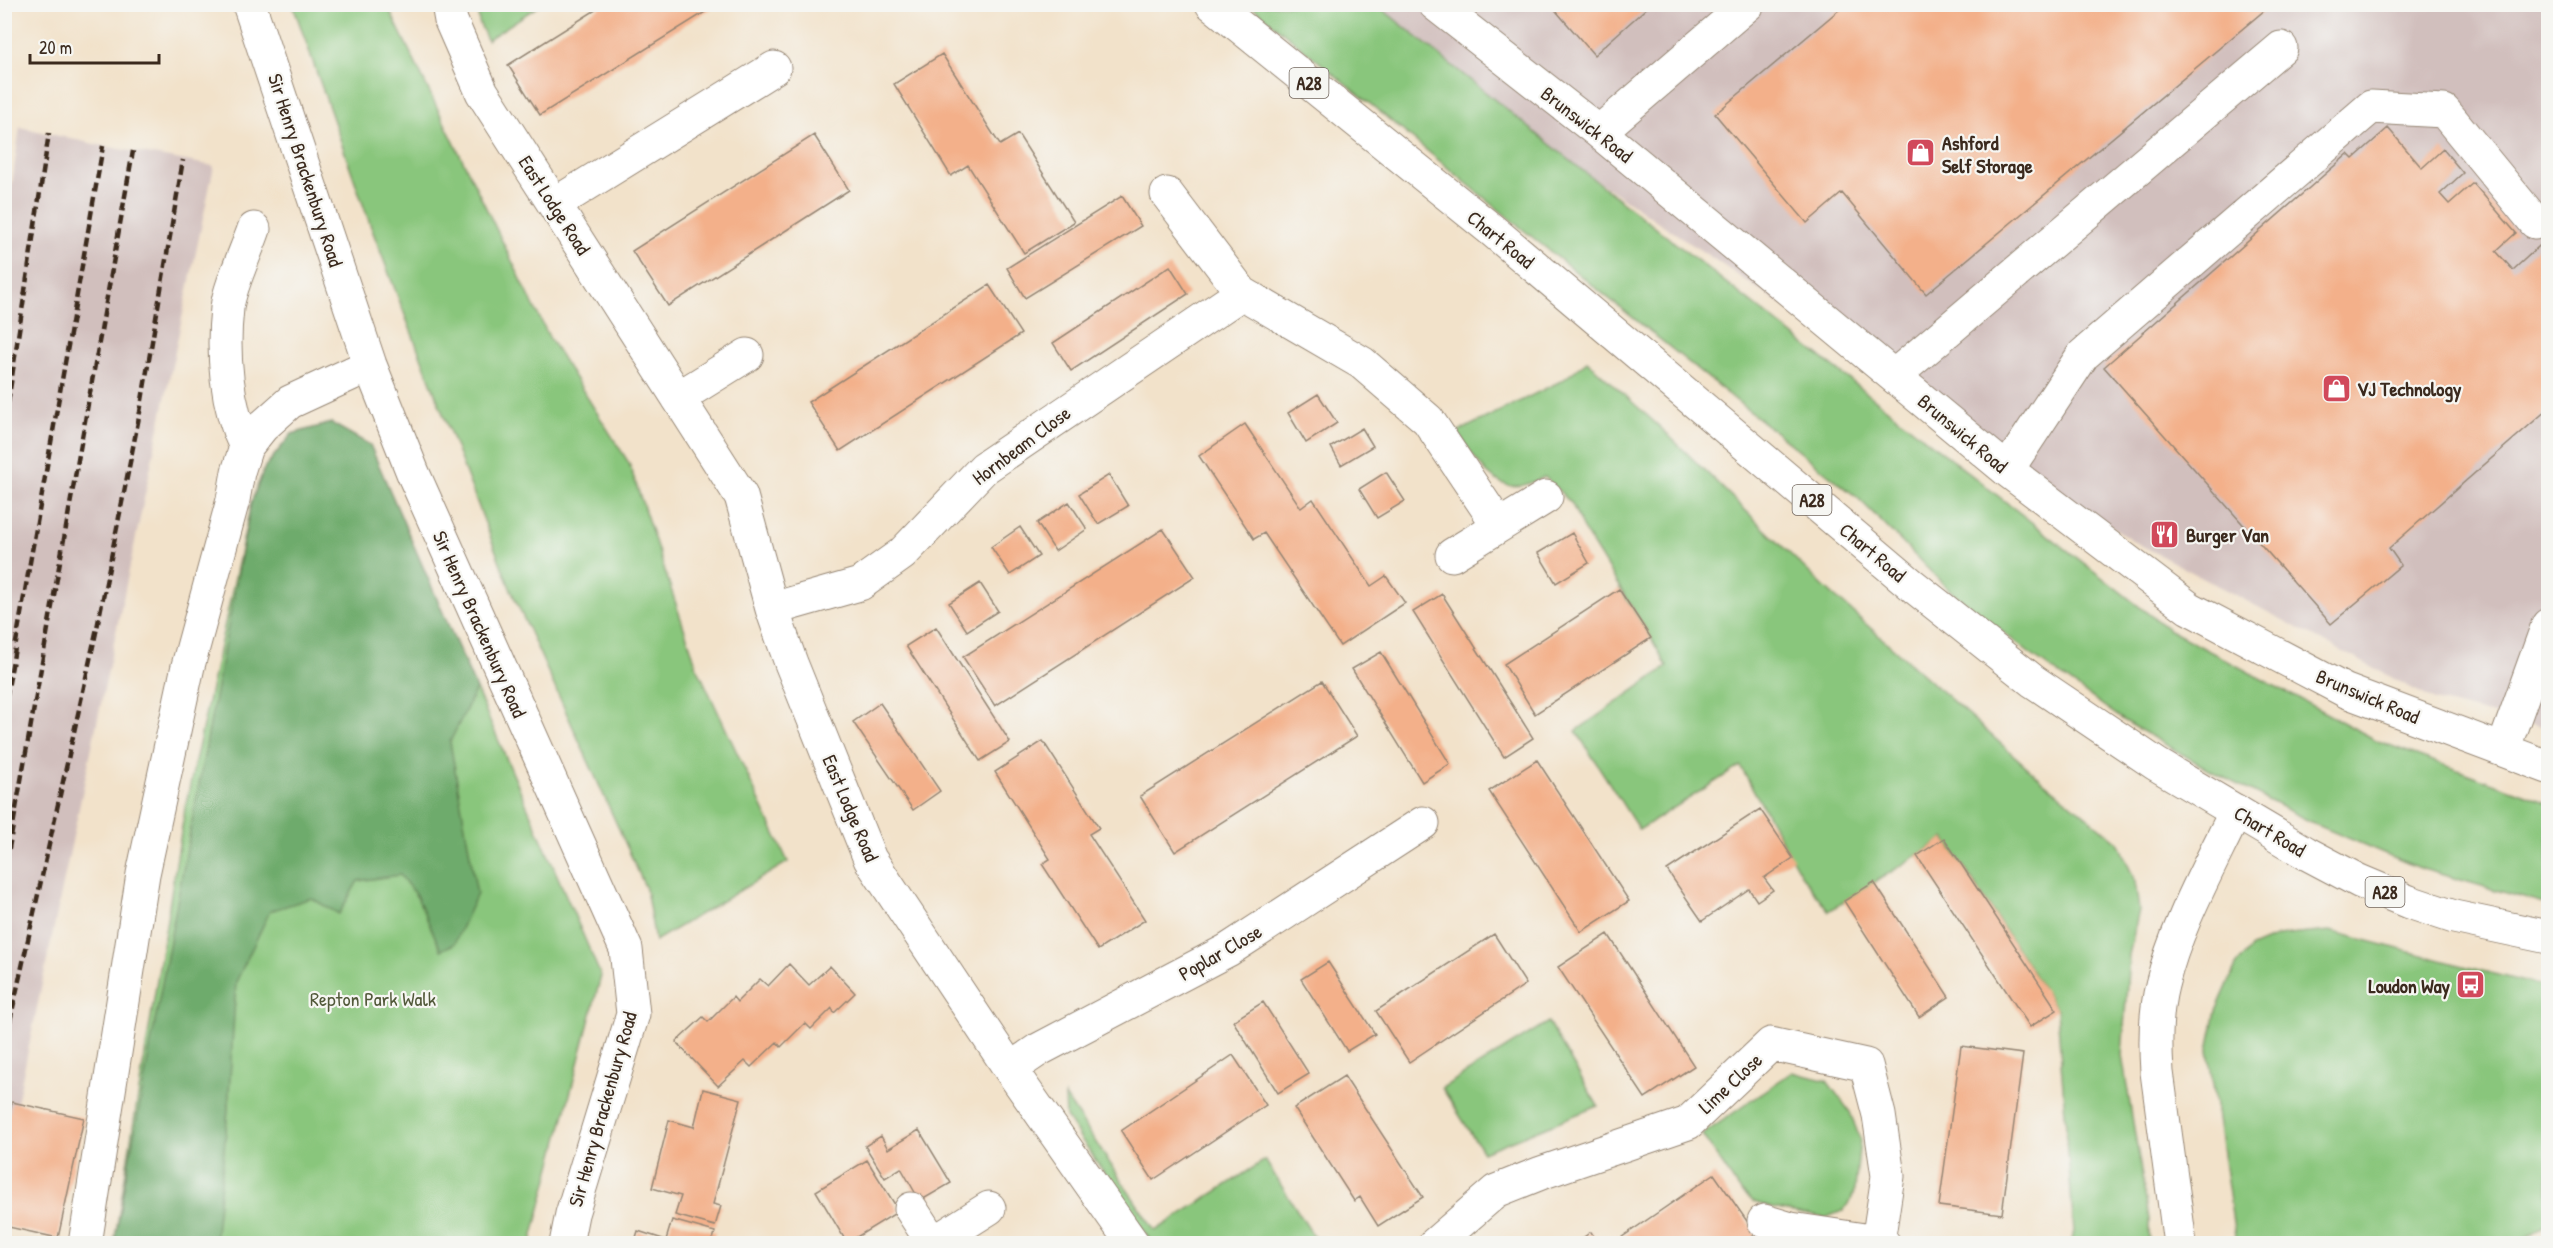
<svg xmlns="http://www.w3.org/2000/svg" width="2553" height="1248" viewBox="0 0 2553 1248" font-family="'Patrick Hand',sans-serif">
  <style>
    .industrial { fill: #d1bfbd }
    .green { fill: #89c67c; stroke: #62784d; stroke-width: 1.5 }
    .forest { fill: #6eab6c; stroke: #546a45; stroke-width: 1.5 }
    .building { fill: #f3b08a }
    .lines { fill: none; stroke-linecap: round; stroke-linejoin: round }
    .minor-casing { stroke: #968674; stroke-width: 35 }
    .major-casing { stroke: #968674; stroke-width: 35 }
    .minor { stroke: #fff; stroke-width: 33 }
    .major { stroke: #fff; stroke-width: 33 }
    .rail { stroke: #3b2a1e; stroke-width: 4.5; stroke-dasharray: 9 4.5; stroke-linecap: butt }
    .labels { text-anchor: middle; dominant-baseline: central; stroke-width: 4.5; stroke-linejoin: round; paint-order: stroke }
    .shield { fill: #f6f6f2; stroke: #73675e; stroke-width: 1.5 }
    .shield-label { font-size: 18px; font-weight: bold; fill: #3b2a1e }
    .street-label { font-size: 20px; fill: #3b2a1e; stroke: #f6f6f2 }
    .poi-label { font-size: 20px; font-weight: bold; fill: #3b2a1e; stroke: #f6f6f2; text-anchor: start }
    .park-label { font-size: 20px; fill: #52593a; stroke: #f6f6f2 }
  </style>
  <rect width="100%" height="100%" fill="#f6f6f2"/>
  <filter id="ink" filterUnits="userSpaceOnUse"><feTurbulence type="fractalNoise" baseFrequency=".0167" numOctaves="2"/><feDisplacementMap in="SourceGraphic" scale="12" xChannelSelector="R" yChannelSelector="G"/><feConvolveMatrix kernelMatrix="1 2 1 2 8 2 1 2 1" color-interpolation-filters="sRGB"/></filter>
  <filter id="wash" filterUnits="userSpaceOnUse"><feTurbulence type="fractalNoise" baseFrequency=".008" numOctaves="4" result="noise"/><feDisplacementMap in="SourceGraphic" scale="24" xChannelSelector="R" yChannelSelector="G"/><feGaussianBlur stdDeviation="1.35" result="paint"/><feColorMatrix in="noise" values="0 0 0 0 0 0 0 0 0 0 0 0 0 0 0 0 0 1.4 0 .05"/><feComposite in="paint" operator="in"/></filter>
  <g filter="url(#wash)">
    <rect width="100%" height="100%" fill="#f2e2ca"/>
    <!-- industrial -->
    <path class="industrial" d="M1351,5H2548V729L2434,700L2135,542L1587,174Z
      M20,127L103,146L214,166L5,1160L4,240Z"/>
    <!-- green -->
    <path class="green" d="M293,5H387L550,339L629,463L697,667L788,862L655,941L646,889L510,588L371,227Z
      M477,5V4L540,5L487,40L479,22Z
      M1250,5H1377L1587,174L2168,629L2378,741L2548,803V905L2419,868L2317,825L2213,772L2125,721L2029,653L1946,587L1859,499L1521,228Z
      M1587,361L1662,429L1823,586L2044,782L2118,842L2135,881L2139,910L2129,955L2122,1056L2149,1219V1243H2071L2074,1232L2057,1010L1945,838L1829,911L1802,876L1740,766L1639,830L1576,731L1667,667L1651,638L1582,527L1572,504L1545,477C1536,480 1526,486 1518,486C1490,489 1471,451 1457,432L1563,380Z
      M331,423L370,445L601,976L531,1243L114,1244L185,808L251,503L265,467L292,434Z
      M2330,931L2548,988V1223L2520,1243H2236L2208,1050L2216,1011L2236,966L2251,947L2277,936Z
      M1548,1022L1598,1106L1483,1152L1442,1088Z
      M1792,1072L1827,1081L1850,1112L1860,1139L1855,1189L1850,1203L1842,1211L1825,1218L1772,1208L1754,1202L1739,1189L1702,1135Z
      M1065,1096L1155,1231L1265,1160L1318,1243H1152L1066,1117Z"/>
    <!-- forest -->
    <path class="forest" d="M331,423L370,445L476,689L450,742L477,894L454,944L441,950L417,897L400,875L358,881L339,914L311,898L270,911L236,982L228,1110L215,1243H114L251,503L265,467L292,434Z"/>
    <g id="blocks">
      <!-- building -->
      <path class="building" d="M605,4H718L540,115L508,65Z
        M1550,4H1651L1594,55Z
        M1846,4H2272L1926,294L1842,193L1807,223L1715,114Z
        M942,54L1000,145L1018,134L1074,222L1024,253L968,165L951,176L894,84Z
        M2388,128L2422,168L2443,149L2463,173L2440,194L2449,204L2473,183L2516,233L2496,251L2513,270L2548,238V409L2389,548L2401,565L2331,624L2104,367L2348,154L2353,159Z
        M814,135L849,190L668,306L632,251Z
        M1122,196L1141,226L1025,298L1007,268Z
        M1170,266L1188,294L1071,371L1053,343Z
        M989,285L1021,334L840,451L808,402Z
        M1318,394L1337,423L1306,443L1288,413Z
        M1245,424L1301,508L1313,499L1371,586L1386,576L1405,603L1340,646L1264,533L1254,539L1199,456Z
        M1362,428L1373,446L1341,465L1331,447Z
        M1386,472L1405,501L1377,518L1359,489Z
        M1109,475L1128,506L1098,524L1079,494Z
        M1069,502L1087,529L1055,551L1037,523Z
        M1020,527L1039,556L1010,575L991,547Z
        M1163,529L1195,577L995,706L963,657Z
        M1572,533L1589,563L1556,583L1538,553Z
        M980,583L998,611L967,631L949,603Z
        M1619,589L1651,638L1535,714L1504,664Z
        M1442,594L1533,738L1504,757L1413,612Z
        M936,627L1010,742L980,761L906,646Z
        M1381,652L1450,764L1422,782L1352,669Z
        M1322,681L1357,736L1175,852L1140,796Z
        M880,703L940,791L913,810L853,722Z
        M1043,741L1099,828L1089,834L1145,920L1098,950L1042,864L1050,859L995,772Z
        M1537,760L1629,901L1581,932L1489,791Z
        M1760,809L1793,858L1764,878L1773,890L1757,901L1749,889L1702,921L1667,870Z
        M1944,838L2057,1010L2030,1027L1917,856Z
        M1874,882L1949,997L1919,1017L1844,901Z
        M1494,934L1526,984L1409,1062L1376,1011Z
        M1608,934L1694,1066L1645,1098L1558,967Z
        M1328,962L1375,1034L1347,1051L1301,979Z
        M789,964L809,985L830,966L855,993L834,1013L832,1008L811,1029L805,1023L781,1047L777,1042L751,1067L745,1061L718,1086L676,1042L703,1017L708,1022L733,997L737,1002L760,979L768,986Z
        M1263,1002L1309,1074L1278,1093L1233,1021Z
        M1961,1046L2023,1054L2002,1214L1939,1206Z
        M1233,1055L1266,1105L1153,1180L1121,1131Z
        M1344,1076L1423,1197L1378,1226L1360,1197L1354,1201L1294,1108Z
        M703,1089L741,1099L713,1204L721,1206L715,1226L675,1215L681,1196L652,1188L669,1120L694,1127Z
        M12,1102L84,1118L58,1238L4,1226V1137Z
        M919,1130L951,1183L920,1201L901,1168L885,1178L865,1146L881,1136L888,1149Z
        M867,1160L899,1211L847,1243L816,1191Z
        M1714,1174L1756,1234L1742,1244H1612Z
        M672,1220L715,1232L712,1244H634L638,1231L666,1240Z
        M1591,1232L1599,1244H1574Z"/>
    </g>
  </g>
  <g filter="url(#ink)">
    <use href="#blocks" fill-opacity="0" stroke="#968674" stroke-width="1.5"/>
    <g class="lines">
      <defs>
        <path id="minor" d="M249,4L370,365L413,473L626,949L633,1014L572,1214L566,1244
          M448,4L451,21L482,92L741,496L772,609L791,663L870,859L1010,1069L1133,1244
          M1435,4L1599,132L2007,470L2189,608L2346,691L2548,767
          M1599,132L1748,4
          M1167,194L1242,293L1362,363L1428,420L1499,526
          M555,204L774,68
          M1894,376L2281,48
          M678,398L747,355
          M246,447C226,406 222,353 227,308C229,288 247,250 254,229
          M2007,470L2083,355L2371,107L2444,111L2535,222
          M1452,555L1546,497
          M772,609L860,584L902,554L984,468L1242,293
          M2503,750L2548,625
          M1010,1069L1038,1050L1228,950L1423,823
          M911,1209L933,1243
          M1764,1221L1791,1229L1878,1242
          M85,1244L143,874L188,666L233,500L238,472L246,447L262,427L290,402L370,365
          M932,1244L989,1208
          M1435,1244L1496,1191L1541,1173L1688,1123L1771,1044L1866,1065L1879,1115L1888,1176L1878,1242L1884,1244
          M2180,1244L2157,1072C2155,1043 2155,1013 2162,985C2176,926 2210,866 2236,811"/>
        <path id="major" d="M1212,4L1493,231L1912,585L2033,681L2156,764L2306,853L2359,881L2409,902L2454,917L2548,937"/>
      </defs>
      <!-- minor casing -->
      <use href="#minor" class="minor-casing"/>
      <!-- major casing -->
      <use href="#major" class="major-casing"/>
      <!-- minor -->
      <use href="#minor" class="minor"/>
      <!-- major -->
      <use href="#major" class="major"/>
      <!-- rail -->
      <path class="rail" d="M4,429L49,133
        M4,711L103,146
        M4,876L133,151
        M4,1048L97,628L140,412L183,160"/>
    </g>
  </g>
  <!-- icons -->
  <defs>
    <symbol id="shop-square" viewBox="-11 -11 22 22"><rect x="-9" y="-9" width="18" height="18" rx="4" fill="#d1495b" stroke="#f6f6f2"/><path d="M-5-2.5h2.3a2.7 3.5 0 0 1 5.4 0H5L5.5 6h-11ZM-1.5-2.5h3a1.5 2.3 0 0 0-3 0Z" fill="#fff"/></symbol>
    <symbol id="restaurant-square" viewBox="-11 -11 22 22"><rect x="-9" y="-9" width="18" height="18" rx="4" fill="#d1495b" stroke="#f6f6f2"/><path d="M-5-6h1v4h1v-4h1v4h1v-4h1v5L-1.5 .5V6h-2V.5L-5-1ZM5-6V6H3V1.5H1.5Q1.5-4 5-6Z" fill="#fff"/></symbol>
    <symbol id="bus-square" viewBox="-11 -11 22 22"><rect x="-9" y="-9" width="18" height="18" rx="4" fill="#d1495b" stroke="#f6f6f2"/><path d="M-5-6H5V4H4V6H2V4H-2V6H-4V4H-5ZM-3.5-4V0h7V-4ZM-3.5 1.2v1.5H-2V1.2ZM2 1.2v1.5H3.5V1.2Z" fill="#fff"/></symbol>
  </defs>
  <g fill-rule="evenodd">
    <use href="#shop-square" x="1904" y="136" width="33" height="33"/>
    <use href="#shop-square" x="2320" y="372" width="33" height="33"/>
    <use href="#restaurant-square" x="2148" y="518" width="33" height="33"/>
    <use href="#bus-square" x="2454" y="968" width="33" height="33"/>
  </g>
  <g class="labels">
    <!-- shield labels -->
    <g class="shield">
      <rect x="1289.5" y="68" width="39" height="30" rx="4.5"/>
      <rect x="1792.5" y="485" width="39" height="30" rx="4.5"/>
      <rect x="2365.5" y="877" width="39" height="30" rx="4.5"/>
    </g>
    <g class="shield-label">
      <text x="1309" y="83">A28</text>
      <text x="1812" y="500">A28</text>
      <text x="2385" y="892">A28</text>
    </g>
    <!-- street labels -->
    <g class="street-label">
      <text transform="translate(1587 124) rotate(38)">Brunswick Road</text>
      <text transform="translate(306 170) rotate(72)">Sir Henry Brackenbury Road</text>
      <text transform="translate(555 205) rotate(57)">East Lodge Road</text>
      <text transform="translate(1501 239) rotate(39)">Chart Road</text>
      <text transform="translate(1963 433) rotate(40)">Brunswick Road</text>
      <text transform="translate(1021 445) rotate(-37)">Hornbeam Close</text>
      <text transform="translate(1873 552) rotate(40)">Chart Road</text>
      <text transform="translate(480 624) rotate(66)">Sir Henry Brackenbury Road</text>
      <text transform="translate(2368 696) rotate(23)">Brunswick Road</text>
      <text transform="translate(851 808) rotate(67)">East Lodge Road</text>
      <text transform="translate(2270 831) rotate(31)">Chart Road</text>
      <text transform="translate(1220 952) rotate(-30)">Poplar Close</text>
      <text transform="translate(1730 1083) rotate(-43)">Lime Close</text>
      <text transform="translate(602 1109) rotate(-74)">Sir Henry Brackenbury Road</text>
    </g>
    <!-- poi labels -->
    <g class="poi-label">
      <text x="1942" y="142">Ashford<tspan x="1942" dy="23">Self Storage</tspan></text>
      <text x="2357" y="388">VJ Technology</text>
      <text x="2186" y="534">Burger Van</text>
      <text x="2450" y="985" text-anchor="end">Loudon Way</text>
    </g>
    <!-- park labels -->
    <g class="park-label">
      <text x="373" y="998">Repton Park Walk</text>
    </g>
  </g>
  <!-- margin -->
  <rect width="2553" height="1248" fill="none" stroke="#f6f6f2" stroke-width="24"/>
  <!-- scale -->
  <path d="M30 54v9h129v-9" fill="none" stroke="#3b2a1e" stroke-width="3"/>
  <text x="39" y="54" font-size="18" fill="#3b2a1e" stroke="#f6f6f2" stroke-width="4.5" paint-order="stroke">20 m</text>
</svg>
